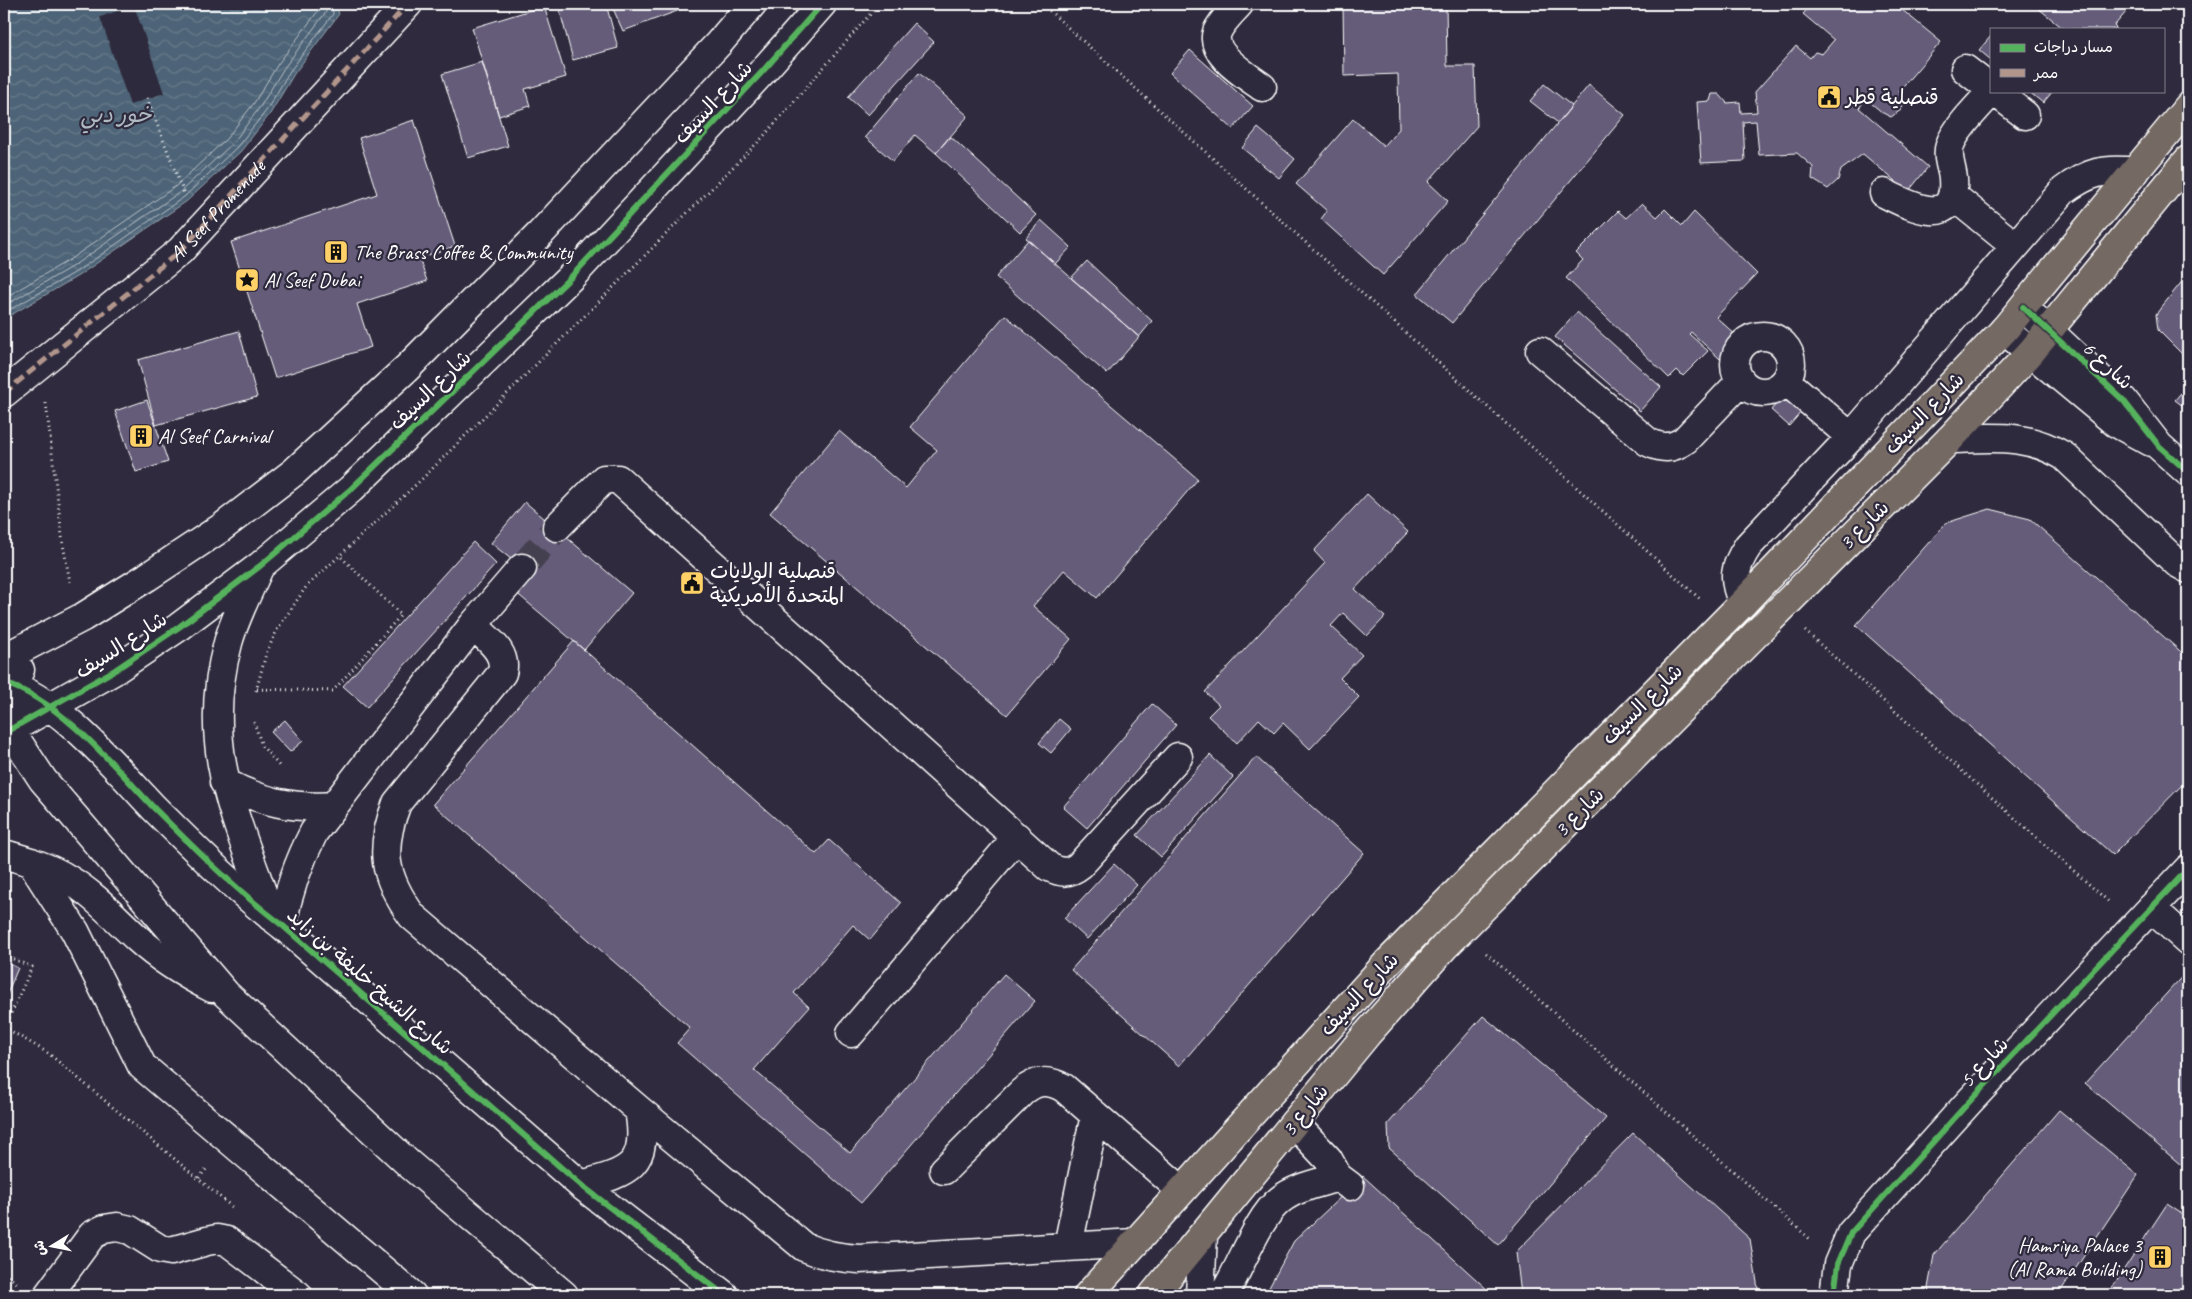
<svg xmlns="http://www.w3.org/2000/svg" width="2192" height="1299" viewBox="0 0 2192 1299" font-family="Caveat,'Playpen Sans Arabic',sans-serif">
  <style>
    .water { fill: url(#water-waves); stroke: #94a2ad }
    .pier { fill: #2f2a3d }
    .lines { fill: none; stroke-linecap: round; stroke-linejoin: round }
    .shore { stroke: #b8c1c9; stroke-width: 1 }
    .building { fill: #655c7a; stroke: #fff }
    .minor-tunnel { stroke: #443f50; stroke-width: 28; stroke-dasharray: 28 14; stroke-linecap: butt }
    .minor-casing { stroke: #fff; stroke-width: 31 }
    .major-casing { stroke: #fff; stroke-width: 31 }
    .path { stroke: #fff; stroke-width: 3; stroke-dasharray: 1 4; stroke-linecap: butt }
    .minor { stroke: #2f2a3d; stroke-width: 28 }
    .major { stroke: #756964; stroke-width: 28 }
    .quiet { stroke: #b2968c; stroke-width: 5; stroke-dasharray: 10 5; stroke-linecap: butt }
    .cycleway-casing { stroke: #2f2a3d; stroke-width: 9 }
    .cycleway { stroke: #56b35d; stroke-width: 6 }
    .labels { text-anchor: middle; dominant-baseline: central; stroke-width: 4.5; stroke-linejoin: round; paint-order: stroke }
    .poi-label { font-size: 21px; fill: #fff; stroke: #2f2a3d; text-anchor: start }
    .street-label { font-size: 21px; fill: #fff; stroke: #2f2a3d }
    .water-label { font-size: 22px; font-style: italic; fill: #afb9c2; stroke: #2f2a3d }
  </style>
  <defs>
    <pattern id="water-waves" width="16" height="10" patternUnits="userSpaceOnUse" patternTransform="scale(1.25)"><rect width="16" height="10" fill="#4d6477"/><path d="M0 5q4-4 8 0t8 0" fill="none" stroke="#687b8b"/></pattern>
  </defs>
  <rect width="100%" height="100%" fill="#2f2a3d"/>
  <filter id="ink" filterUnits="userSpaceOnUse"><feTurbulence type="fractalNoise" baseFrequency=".02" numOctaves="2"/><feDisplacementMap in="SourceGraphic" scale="10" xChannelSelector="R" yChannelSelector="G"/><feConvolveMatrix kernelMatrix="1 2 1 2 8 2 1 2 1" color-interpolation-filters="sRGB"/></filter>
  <g filter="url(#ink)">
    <!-- water -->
    <path class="water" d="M4,4H336L339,14L294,74L270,114L241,151L187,201L78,276L4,319Z"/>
    <!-- pier -->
    <path class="pier" d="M134,5L164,93L130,105L100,17Z"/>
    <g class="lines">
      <!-- shore -->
      <path class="shore" d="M4,298L69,260L176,186L227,138L254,103L278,64L318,11V4
        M4,306L73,266L180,192L233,143L260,107L284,68L326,12L325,4
        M4,313L76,272L184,197L237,147L266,111L290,71L333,14L332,4"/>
    </g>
    <!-- building -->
    <path class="building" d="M558,4H606L618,48L573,60Z
      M611,4H678L680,10L623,31Z
      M1343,4H1446L1447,66H1475L1477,126L1428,182L1448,201L1383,275L1321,219L1327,211L1296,184L1353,119L1384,146L1399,129L1398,74L1344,76Z
      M1812,4H1895L1941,42L1899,91L1905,100L1901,110L1891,117L1883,113L1866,99L1859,108L1928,167L1908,192L1863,154L1841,170L1838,180L1828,189L1812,179L1813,167L1797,153L1759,155L1756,121L1743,122L1745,161L1701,163L1697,102L1710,101L1712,94H1719L1727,103L1740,102L1741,113L1757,112L1755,92L1796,46L1810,58L1815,52L1822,54L1834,40L1803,14Z
      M2033,4H2133L2114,26L2117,29H2064Z
      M544,6L566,77L525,89L530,106L499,116L472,28Z
      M914,23L934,42L868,115L848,97Z
      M1991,36V60L1979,50Z
      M1190,50L1253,106L1233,129L1170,73Z
      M482,62L508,146L468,158L442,74Z
      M919,73L968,116L936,153L915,135L893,161L865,137Z
      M1544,84L1572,106L1558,123L1530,101Z
      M1589,85L1625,115L1452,323L1417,294Z
      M2028,91H2053L2043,103Z
      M414,120L455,246L419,258L427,281L357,304L371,347L275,378L231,242L377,194L359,138Z
      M1258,128L1295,159L1279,178L1242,148Z
      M950,136L1036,215L1020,232L936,153Z
      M1642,203L1657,217L1665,209L1682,226L1694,212L1757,274L1716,317L1739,338L1720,359L1691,332L1689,334L1708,351L1683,376L1677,370L1669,378L1566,278L1583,260L1576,253L1618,211L1626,218Z
      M1041,220L1071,247L1055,264L1026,238Z
      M1028,240L1139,337L1107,374L996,277Z
      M1087,261L1152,321L1139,337L1071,278Z
      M2188,274V360L2158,330L2156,314Z
      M1577,312L1661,387L1640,411L1555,337Z
      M1005,315L1198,479L1097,598L1064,570L1033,606L1071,639L1007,715L770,513L839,431L906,488L937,450L910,427Z
      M239,331L257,397L156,425L138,360Z
      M2185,388L2188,391V410L2175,400Z
      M1784,395L1802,411L1789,426L1771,410Z
      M147,400L168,462L136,472L115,411Z
      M1367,494L1408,532L1355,589L1385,617L1367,636L1343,613L1331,626L1362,655L1340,678L1359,697L1310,749L1283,723L1274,733L1259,719L1237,743L1208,716L1219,705L1205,692L1325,563L1314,551Z
      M525,502L632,593L584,650L514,591L522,568L491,543Z
      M1990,509L2030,519L2188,658V779L2113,855L1856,625L1946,523Z
      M473,542L496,564L367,707L343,686Z
      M574,641L816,854L829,840L901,903L870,940L853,925L794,993L809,1007L754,1070L850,1153L1004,974L1035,1001L861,1203L677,1043L690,1028L433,804Z
      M1152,704L1176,725L1087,828L1063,807Z
      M1059,719L1071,729L1051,753L1039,743Z
      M285,720L303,741L290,752L271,732Z
      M1210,755L1233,777L1161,857L1137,835Z
      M1256,757L1364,853L1179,1066L1071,970Z
      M1114,864L1137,885L1087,939L1064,918Z
      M4,961L18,968L4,1001Z
      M2188,970V1171L2085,1083Z
      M1483,1016L1606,1118L1498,1245L1389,1148L1388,1124Z
      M2059,1110L2138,1175L2058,1295H1929L1928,1288L1934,1255Z
      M1633,1133L1750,1239L1759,1295H1628L1623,1292L1621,1295H1521L1516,1252Z
      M1363,1176L1490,1292V1295H1265L1294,1241Z
      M2167,1204L2188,1218V1295H2107Z"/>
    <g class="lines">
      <!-- minor-tunnel -->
      <path class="minor-tunnel" d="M522,568L557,527"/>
      <defs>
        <path id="minor" d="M1239,4C1232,12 1221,22 1217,32C1209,54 1247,76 1262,87
          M1965,69L1991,89
          M1994,91L2025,115
          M1884,193C1908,205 1957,231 1953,179C1952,167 1946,157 1950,145C1955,129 1980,105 1992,91
          M1952,195L2015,246
          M2023,307L2123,400L2159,446L2188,472
          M2004,330L2116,423L2151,442
          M1735 364a28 28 0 1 1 56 0a28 28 0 1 1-56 0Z
          M1540,351L1648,442C1662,449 1672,449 1685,440L1741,381
          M1786,381L1851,437
          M4,393L180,251L408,4
          M1950,439C1994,438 2025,433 2064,456L2177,563L2188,569
          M557,527L604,479H618L1049,867C1061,873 1069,874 1080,865L1178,757
          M259,568C248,593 235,617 228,643C199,749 237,819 271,917
          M1743,603C1732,579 1734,567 1748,546L1851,437L2063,191C2088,172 2105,168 2135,172
          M473,625C487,639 508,652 502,673L397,803C379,849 383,876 412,916L639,1110L804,1247C823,1255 839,1258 859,1259L1135,1243
          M4,658L83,617L147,577L221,528L294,472L407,368L540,234L719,43L752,4
          M20,670L12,685L8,707L10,730L43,780L226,994L409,1164L564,1295
          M4,683C60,700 115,767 155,809C196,850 236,890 282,925L581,1185L724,1295
          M4,733L115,670L179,627L260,566L351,489L572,276L762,72L822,4
          M224,782C260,802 294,809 334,806
          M4,854C25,860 49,867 68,879C95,895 115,918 138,939C160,959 186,975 212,988
          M31,862L75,931L142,1066L412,1295
          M2151,908L2188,941
          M282,925C288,891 298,863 314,832L473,625L522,568
          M851,1033L1017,837
          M1294,1123L1328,1159L1338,1177L1350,1186
          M944,1170L1022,1092C1036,1080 1048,1079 1064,1088L1181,1190
          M581,1185C630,1172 649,1166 639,1110
          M1068,1246L1095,1115
          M48,1295L92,1235L104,1229L117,1227L130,1230L160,1249L171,1251L207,1241L217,1239L227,1241L298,1295
          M1200,1295L1203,1235
          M1223,1295C1241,1268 1257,1218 1280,1200C1296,1187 1320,1183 1338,1177
          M1834,1295L1838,1264L1851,1233L1968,1103L2188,869"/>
        <path id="major" d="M1088,1295L1387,963L1743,603L2004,330L2188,107
          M1153,1295L1367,1034L1445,946L1950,439L2031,352L2188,160"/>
      </defs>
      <!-- minor casing -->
      <use href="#minor" class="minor-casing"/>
      <!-- major casing -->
      <use href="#major" class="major-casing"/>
      <!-- path -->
      <path class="path" d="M1042,4L1700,599
        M147,98L185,196
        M46,403L63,544L70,582
        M1805,631L2110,903
        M257,689L333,691L401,615L340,556
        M256,691L266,654L277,630L306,587L423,478L763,137L879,4
        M254,722L262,746L281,768
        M1486,953L1811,1240
        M4,955L32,967L5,1027
        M4,1027L48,1053L232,1207
        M199,1178L208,1167
        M4,1273L17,1283"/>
      <!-- minor -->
      <use href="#minor" class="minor"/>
      <!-- major -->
      <use href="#major" class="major"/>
      <!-- quiet -->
      <path class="quiet" id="s1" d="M4,393L180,251L408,4"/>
      <defs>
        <path id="cycleway" d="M2023,307L2123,400L2159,446L2188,472
          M4,683C60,700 115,767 155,809C196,850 236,890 282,925L581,1185L724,1295
          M4,733L115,670L179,627L260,566L351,489L572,276L762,72L822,4
          M1834,1295L1838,1264L1851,1233L1968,1103L2188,869"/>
      </defs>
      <!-- cycleway casing -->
      <use href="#cycleway" class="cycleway-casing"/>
      <!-- cycleway -->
      <use href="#cycleway" class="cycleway"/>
    </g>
  </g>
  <!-- icons -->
  <defs>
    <symbol id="civic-square" viewBox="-11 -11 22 22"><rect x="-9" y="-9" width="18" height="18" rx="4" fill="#ffd166" stroke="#2f2a3d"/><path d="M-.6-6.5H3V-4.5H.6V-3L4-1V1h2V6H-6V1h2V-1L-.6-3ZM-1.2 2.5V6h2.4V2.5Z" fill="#111"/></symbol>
    <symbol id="building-square" viewBox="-11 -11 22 22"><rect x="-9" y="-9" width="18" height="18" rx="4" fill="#ffd166" stroke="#2f2a3d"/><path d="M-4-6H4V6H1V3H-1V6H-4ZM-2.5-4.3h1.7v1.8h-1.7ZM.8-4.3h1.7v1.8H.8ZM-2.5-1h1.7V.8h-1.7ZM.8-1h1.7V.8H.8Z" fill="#111"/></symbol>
    <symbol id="sight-square" viewBox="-11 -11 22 22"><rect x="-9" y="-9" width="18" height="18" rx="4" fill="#ffd166" stroke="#2f2a3d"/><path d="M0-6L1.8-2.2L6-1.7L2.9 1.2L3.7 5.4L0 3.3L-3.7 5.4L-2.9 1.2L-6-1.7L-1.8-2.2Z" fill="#111"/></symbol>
  </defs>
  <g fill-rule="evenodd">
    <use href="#civic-square" x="1815" y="83" width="28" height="28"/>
    <use href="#building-square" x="322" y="238" width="28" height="28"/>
    <use href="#sight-square" x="233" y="266" width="28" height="28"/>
    <use href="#building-square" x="127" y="422" width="28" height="28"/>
    <use href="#civic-square" x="678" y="569" width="28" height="28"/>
    <use href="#building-square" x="2146" y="1243" width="28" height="28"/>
  </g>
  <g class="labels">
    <!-- poi labels -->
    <g class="poi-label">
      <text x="1846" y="97">قنصلية قطر</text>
      <text x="354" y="252">The Brass Coffee &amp; Community</text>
      <text x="264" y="280">Al Seef Dubai</text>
      <text x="158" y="436">Al Seef Carnival</text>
      <text x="710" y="571">قنصلية الولايات<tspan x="710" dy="24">المتحدة الأمريكية</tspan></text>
      <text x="2142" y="1245" text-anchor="end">Hamriya Palace 3<tspan x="2142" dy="24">(Al Rama Building)</tspan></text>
    </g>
    <!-- street labels -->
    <g class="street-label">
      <text transform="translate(713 102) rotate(-47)">شارع السيف</text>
      <text stroke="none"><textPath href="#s1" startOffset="281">Al Seef Promenade</textPath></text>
      <text transform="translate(2108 365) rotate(43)">شارع 6</text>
      <text transform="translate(430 390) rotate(-44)">شارع السيف</text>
      <text transform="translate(1924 413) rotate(-46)">شارع السيف</text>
      <text transform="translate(1864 525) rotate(-45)">شارع 3</text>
      <text transform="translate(121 645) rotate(-33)">شارع السيف</text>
      <text transform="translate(1642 704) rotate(-45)">شارع السيف</text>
      <text transform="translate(1579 812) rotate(-45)">شارع 3</text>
      <text transform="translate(370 981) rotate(41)">شارع الشيخ خليفة بن زايد</text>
      <text transform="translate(1359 994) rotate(-47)">شارع السيف</text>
      <text transform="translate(1984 1062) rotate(-47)">شارع 5</text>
      <text transform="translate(1305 1110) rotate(-51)">شارع 3</text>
    </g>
    <!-- water labels -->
    <g class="water-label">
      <text x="116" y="115">خور دبي</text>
    </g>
  </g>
  <!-- margin -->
  <rect width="2192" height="1299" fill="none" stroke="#2f2a3d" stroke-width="20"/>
  <rect x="10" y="10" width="2172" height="1279" fill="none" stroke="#fff" stroke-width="2" filter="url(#ink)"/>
  <!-- legend -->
  <rect x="1990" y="28" width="175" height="65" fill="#2f2a3d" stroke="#827f8b"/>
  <rect x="2000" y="44" width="25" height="8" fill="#56b35d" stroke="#827f8b"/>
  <text x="2034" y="52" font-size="15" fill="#ffffff">مسار دراجات</text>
  <rect x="2000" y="69" width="25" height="8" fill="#b2968c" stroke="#827f8b"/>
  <text x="2034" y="78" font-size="15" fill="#ffffff">ممر</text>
  <!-- north arrow -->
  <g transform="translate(52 1246) rotate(260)" stroke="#2f2a3d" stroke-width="4" paint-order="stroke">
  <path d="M0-4L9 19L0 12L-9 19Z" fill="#ffffff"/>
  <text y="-8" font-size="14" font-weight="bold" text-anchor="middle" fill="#ffffff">ش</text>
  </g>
</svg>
